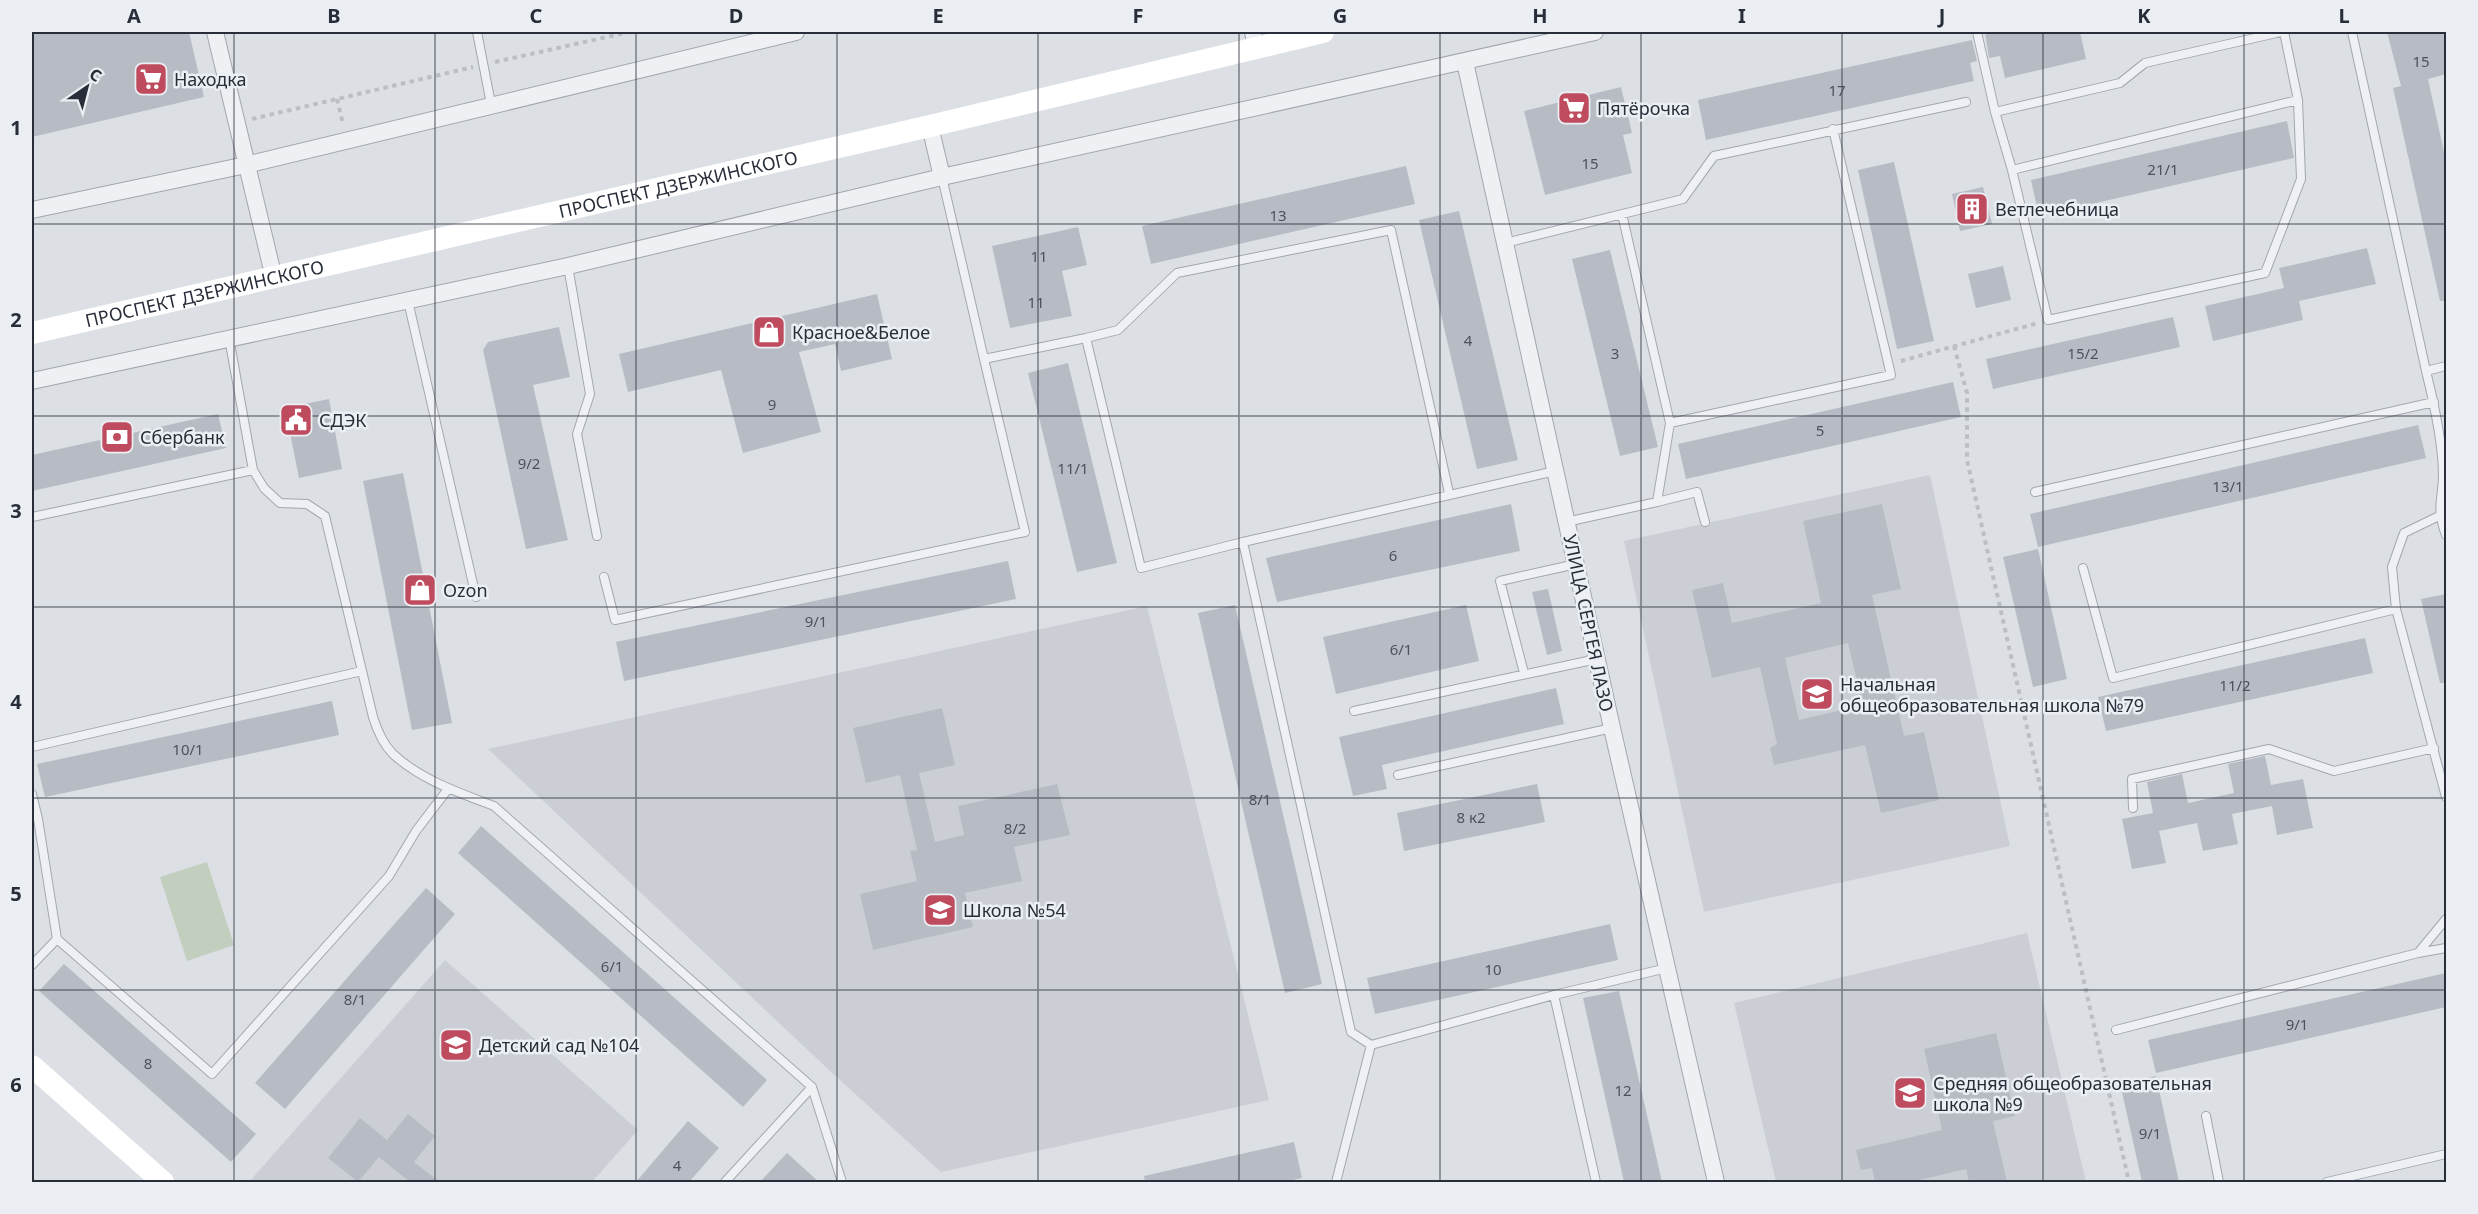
<svg xmlns="http://www.w3.org/2000/svg" width="2478" height="1214" viewBox="0 0 2478 1214" font-family="'Noto Sans',sans-serif">
  <style>
    .built { fill: #cbcfd5 }
    .green { fill: #c2cebe }
    .building { fill: #b7bcc4; fill-rule: evenodd }
    .lines { fill: none; stroke-linecap: round; stroke-linejoin: round }
    .lane-casing { stroke: #a2a7ae; stroke-width: 10 }
    .street-casing { stroke: #a2a7ae; stroke-width: 18 }
    .path { stroke: #bbbec3; stroke-width: 4; stroke-dasharray: 4.5 4.5; stroke-linecap: butt }
    .lane { stroke: #eef0f4; stroke-width: 8 }
    .street { stroke: #eef0f4; stroke-width: 16 }
    .secondary { stroke: #fff; stroke-width: 22 }
    .grid { fill: none; stroke: #282e39; stroke-width: 1.5; stroke-opacity: 0.55 }
    .labels { text-anchor: middle; dominant-baseline: central; stroke-width: 5; stroke-linejoin: round; paint-order: stroke }
    .number-label { font-size: 15px; fill: #4c525c }
    .poi-label { font-size: 18px; fill: #282e39; stroke: #ebeef3; text-anchor: start }
    .street-label { font-size: 18px; fill: #282e39; stroke: #ebeef3 }
    .neatline { fill: none; stroke: #282e39; stroke-width: 2 }
    .grid-label { font-size: 20px; text-anchor: middle; font-weight: bold; fill: #282e39 }
  </style>
  <rect width="100%" height="100%" fill="#dce0e5"/>
  <!-- built -->
  <path class="built" d="M1930,475L2010,846L1704,912L1624,541Z
    M1147,606L1269,1100L941,1172L830,1071L488,749Z
    M2027,933L2086,1182H1776L1734,1003Z
    M445,960L638,1130L592,1182H249Z"/>
  <!-- green -->
  <path class="green" d="M207,862L234,945L187,961L160,877Z"/>
  <!-- building -->
  <path class="building" d="M32,32H189L204,97L32,137Z
    M1985,32H2080L2086,59L2005,78L2000,56L1989,58Z
    M2387,32H2443L2446,47V74L2428,79L2446,161V301H2440L2393,88L2401,86Z
    M1972,40L1977,61L1970,63L1974,81L1706,140L1698,100Z
    M1621,87L1632,133L1623,135L1632,173L1545,195L1524,111Z
    M2287,121L2294,158L2039,216L2031,180Z
    M1894,162L1934,341L1897,349L1858,170Z
    M1406,166L1415,204L1151,264L1142,226Z
    M1983,187L1992,224L1960,231L1952,194Z
    M1459,211L1518,460L1477,469L1419,220Z
    M1078,227L1087,265L1062,271L1072,316L1010,328L992,246Z
    M2367,248L2376,284L2299,301L2303,320L2213,341L2205,306L2284,288L2279,268Z
    M1610,250L1658,447L1620,456L1572,259Z
    M2003,266L2011,300L1976,308L1968,274Z
    M877,294L892,359L841,371L835,344L799,352L821,432L743,453L721,370L628,392L619,354Z
    M2173,317L2180,347L1993,389L1986,359Z
    M559,327L570,377L533,385L568,540L526,549L483,350L488,342Z
    M1068,363L1117,563L1077,572L1028,373Z
    M1953,382L1961,417L1686,479L1678,444Z
    M329,399L342,469L299,478L285,408Z
    M218,414L226,448L32,491V455Z
    M2418,425L2426,458L2038,547L2030,514Z
    M403,473L452,723L412,730L363,481Z
    M1511,504L1520,551L1277,602L1266,558Z
    M1882,504L1901,589L1872,595L1904,736L1924,732L1939,800L1881,813L1865,745L1774,765L1770,748L1777,744L1760,667L1712,678L1692,590L1723,583L1732,623L1821,603L1803,521ZM1848,643L1863,705L1799,720L1785,658Z
    M2038,549L2067,679L2033,687L2003,557Z
    M1008,561L1016,599L624,681L616,642Z
    M1548,589L1562,651L1547,655L1532,592Z
    M2446,594V683H2440L2421,599Z
    M1235,605L1322,984L1285,993L1198,613Z
    M1466,605L1479,661L1336,694L1323,637Z
    M2365,638L2373,673L2106,731L2098,697Z
    M1556,688L1564,724L1382,765L1387,789L1353,796L1339,737Z
    M332,701L339,735L45,797L37,764Z
    M942,708L955,765L919,773L935,842L964,835L958,806L1057,784L1070,835L1014,847L1022,881L965,893L973,927L873,950L860,894L917,881L910,851L917,850L900,775L866,783L853,728Z
    M2265,756L2271,785L2303,779L2313,828L2277,835L2272,806L2232,814L2238,844L2203,851L2197,823L2159,831L2166,863L2132,869L2122,819L2153,813L2147,782L2182,774L2188,803L2234,793L2228,764Z
    M1537,784L1545,822L1404,851L1397,813Z
    M481,826L767,1080L743,1107L458,853Z
    M426,888L455,914L285,1109L255,1083Z
    M1610,924L1618,960L1375,1014L1367,978Z
    M64,964L256,1134L231,1162L39,991Z
    M2446,973V1007L2156,1073L2148,1040Z
    M1619,991L1662,1182H1624L1583,998Z
    M1996,1033L2015,1116L1993,1121L2007,1182H1969L1966,1169L1911,1182H1875L1872,1168L1861,1170L1856,1150L1942,1130L1924,1049Z
    M2156,1076L2179,1182H2142L2120,1083Z
    M408,1114L435,1136L414,1162L440,1182H410L379,1157L358,1182L328,1158L360,1118L387,1140Z
    M688,1121L719,1148L689,1182H636Z
    M1294,1142L1302,1178L1283,1182H1145L1144,1176Z
    M787,1153L819,1182H760Z"/>
  <g class="lines">
    <defs>
      <path id="lane" d="M477,32L491,104
        M1977,32L1995,112L2012,170
        M2284,32L2298,100L2301,179L2265,273L2048,320L2012,170L2298,100
        M2352,32L2426,371L2446,366
        M1995,112L2120,83L2145,63L2281,32
        M942,177L984,359L1086,338L1141,568L1243,542
        M1622,214L1670,423L1891,375L1833,129
        M1505,243L1683,199L1714,156L1966,102
        M568,266L590,394L577,434L597,536
        M408,301L476,597
        M229,338L253,470
        M1086,338L1118,330L1177,273L1391,230L1449,493
        M2426,371C2434,403 2443,443 2443,476C2442,503 2436,508 2446,535
        M1555,471L1243,542L1351,1032L1371,1045L1554,995L1667,968
        M2035,492L2434,402
        M1657,502L1697,492L1705,522
        M2439,516L2404,533L2392,567L2396,609L2446,797
        M32,517L253,470L264,488L280,503L307,504L325,516L373,717C377,730 383,744 393,754C421,780 460,793 494,806L812,1087L842,1182
        M1566,522L1657,502L1670,423
        M2083,568L2113,678L2396,609
        M604,577L615,620L1025,532L984,359
        M1524,673L1500,581L1576,564
        M1354,711L1597,659
        M32,747L362,671
        M1398,775L1612,728
        M32,794L38,819L57,939
        M2133,808L2132,779L2269,749L2334,771L2434,748
        M2418,953L2446,948
        M32,965L57,939L212,1074L389,876L416,831L448,789
        M1554,995L1596,1182
        M2116,1030L2418,953L2446,919
        M2206,1116L2219,1182
        M725,1182L812,1087
        M1336,1182L1371,1045
        M2327,1182L2446,1154"/>
      <path id="street" d="M215,32L274,278
        M1253,32L1256,47
        M1465,62L1612,728L1716,1182
        M930,126L942,177
        M32,210L246,165L796,32
        M32,381L568,266L942,177L1595,32"/>
    </defs>
    <!-- lane casing -->
    <use href="#lane" class="lane-casing"/>
    <!-- street casing -->
    <use href="#street" class="street-casing"/>
    <!-- path -->
    <path class="path" d="M495,62L629,32
      M337,99L343,124
      M252,119L473,67
      M1954,346L1967,393V460L2129,1182
      M1901,361L2038,323"/>
    <!-- lane -->
    <use href="#lane" class="lane"/>
    <!-- street -->
    <use href="#street" class="street"/>
    <!-- secondary -->
    <g class="secondary">
      <path id="s1" d="M32,333L930,126L1323,32"/>
      <path d="M32,1066L163,1182"/>
    </g>
  </g>
  <!-- grid -->
  <path class="grid" d="M234,32V1182M435,32V1182M636,32V1182M837,32V1182M1038,32V1182M1239,32V1182M1440,32V1182M1641,32V1182M1842,32V1182M2043,32V1182M2244,32V1182M32,224H2446M32,416H2446M32,607H2446M32,798H2446M32,990H2446"/>
  <!-- icons -->
  <defs>
    <symbol id="supermarket-square" viewBox="-11 -11 22 22"><rect x="-9" y="-9" width="18" height="18" rx="4" fill="#bf4c5e" stroke="#ebeef3"/><path d="M-6-5.5h2.5l.6 2H6L4.5 2H-2.5L-4.4-4H-6ZM-1.5 3.2a1.3 1.3 0 1 0 .1 0ZM3 3.2a1.3 1.3 0 1 0 .1 0Z" fill="#fff"/></symbol>
    <symbol id="building-square" viewBox="-11 -11 22 22"><rect x="-9" y="-9" width="18" height="18" rx="4" fill="#bf4c5e" stroke="#ebeef3"/><path d="M-4-6H4V6H1V3H-1V6H-4ZM-2.5-4.3h1.7v1.8h-1.7ZM.8-4.3h1.7v1.8H.8ZM-2.5-1h1.7V.8h-1.7ZM.8-1h1.7V.8H.8Z" fill="#fff"/></symbol>
    <symbol id="shop-square" viewBox="-11 -11 22 22"><rect x="-9" y="-9" width="18" height="18" rx="4" fill="#bf4c5e" stroke="#ebeef3"/><path d="M-5-2.5h2.3a2.7 3.5 0 0 1 5.4 0H5L5.5 6h-11ZM-1.5-2.5h3a1.5 2.3 0 0 0-3 0Z" fill="#fff"/></symbol>
    <symbol id="civic-square" viewBox="-11 -11 22 22"><rect x="-9" y="-9" width="18" height="18" rx="4" fill="#bf4c5e" stroke="#ebeef3"/><path d="M-.6-6.5H3V-4.5H.6V-3L4-1V1h2V6H-6V1h2V-1L-.6-3ZM-1.2 2.5V6h2.4V2.5Z" fill="#fff"/></symbol>
    <symbol id="bank-square" viewBox="-11 -11 22 22"><rect x="-9" y="-9" width="18" height="18" rx="4" fill="#bf4c5e" stroke="#ebeef3"/><path d="M-6-4H6V4H-6ZM0-2.3a2.3 2.3 0 1 0 0 4.6a2.3 2.3 0 1 0 0-4.6Z" fill="#fff"/></symbol>
    <symbol id="school-square" viewBox="-11 -11 22 22"><rect x="-9" y="-9" width="18" height="18" rx="4" fill="#bf4c5e" stroke="#ebeef3"/><path d="M0-5L7-2L0 1L-7-2ZM-4 1L0 2.5L4 1V4Q0 6-4 4Z" fill="#fff"/></symbol>
  </defs>
  <g fill-rule="evenodd">
    <use href="#supermarket-square" x="132" y="60" width="38" height="38"/>
    <use href="#supermarket-square" x="1555" y="89" width="38" height="38"/>
    <use href="#building-square" x="1953" y="190" width="38" height="38"/>
    <use href="#shop-square" x="750" y="313" width="38" height="38"/>
    <use href="#civic-square" x="277" y="401" width="38" height="38"/>
    <use href="#bank-square" x="98" y="418" width="38" height="38"/>
    <use href="#shop-square" x="401" y="571" width="38" height="38"/>
    <use href="#school-square" x="1798" y="675" width="38" height="38"/>
    <use href="#school-square" x="921" y="891" width="38" height="38"/>
    <use href="#school-square" x="437" y="1026" width="38" height="38"/>
    <use href="#school-square" x="1891" y="1074" width="38" height="38"/>
  </g>
  <g class="labels">
    <!-- number labels -->
    <g class="number-label">
      <text x="2421" y="61">15</text>
      <text x="1837" y="90">17</text>
      <text x="1590" y="163">15</text>
      <text x="2163" y="169">21/1</text>
      <text x="1278" y="215">13</text>
      <text x="1039" y="256">11</text>
      <text x="1036" y="302">11</text>
      <text x="1468" y="340">4</text>
      <text x="1615" y="353">3</text>
      <text x="2083" y="353">15/2</text>
      <text x="772" y="404">9</text>
      <text x="1820" y="430">5</text>
      <text x="529" y="463">9/2</text>
      <text x="1073" y="468">11/1</text>
      <text x="2228" y="486">13/1</text>
      <text x="1393" y="555">6</text>
      <text x="816" y="621">9/1</text>
      <text x="1401" y="649">6/1</text>
      <text x="2235" y="685">11/2</text>
      <text x="188" y="749">10/1</text>
      <text x="1260" y="799">8/1</text>
      <text x="1471" y="817">8 к2</text>
      <text x="1015" y="828">8/2</text>
      <text x="612" y="966">6/1</text>
      <text x="1493" y="969">10</text>
      <text x="355" y="999">8/1</text>
      <text x="2297" y="1024">9/1</text>
      <text x="148" y="1063">8</text>
      <text x="1623" y="1090">12</text>
      <text x="2150" y="1133">9/1</text>
      <text x="677" y="1165">4</text>
    </g>
    <!-- poi labels -->
    <g class="poi-label">
      <text x="174" y="79">Находка</text>
      <text x="1597" y="108">Пятёрочка</text>
      <text x="1995" y="209">Ветлечебница</text>
      <text x="792" y="332">Красное&amp;Белое</text>
      <text x="319" y="420">СДЭК</text>
      <text x="140" y="437">Сбербанк</text>
      <text x="443" y="590">Ozon</text>
      <text x="1840" y="684">Начальная<tspan x="1840" dy="21">общеобразовательная школа №79</tspan></text>
      <text x="963" y="910">Школа №54</text>
      <text x="479" y="1045">Детский сад №104</text>
      <text x="1933" y="1083">Средняя общеобразовательная<tspan x="1933" dy="21">школа №9</tspan></text>
    </g>
    <!-- street labels -->
    <g class="street-label">
      <text stroke="none"><textPath href="#s1" startOffset="663">ПРОСПЕКТ ДЗЕРЖИНСКОГО</textPath></text>
      <text stroke="none"><textPath href="#s1" startOffset="177">ПРОСПЕКТ ДЗЕРЖИНСКОГО</textPath></text>
      <text transform="translate(1589 623) rotate(78)">УЛИЦА СЕРГЕЯ ЛАЗО</text>
    </g>
  </g>
  <!-- border -->
  <rect width="2478" height="1214" fill="none" stroke="#ebeef3" stroke-width="66"/>
  <!-- north arrow -->
  <g transform="translate(87 87) rotate(35)" stroke="#ebeef3" stroke-width="4.5" paint-order="stroke">
  <path d="M0-4.5L10 22L0 15L-10 22Z" fill="#282e39"/>
  <text y="-9" font-size="16" font-weight="bold" text-anchor="middle" fill="#282e39">С</text>
  </g>
  <rect x="33" y="33" width="2412" height="1148" class="neatline"/>
  <g class="grid-label">
    <text x="134" y="23">A</text>
    <text x="334" y="23">B</text>
    <text x="536" y="23">C</text>
    <text x="736" y="23">D</text>
    <text x="938" y="23">E</text>
    <text x="1138" y="23">F</text>
    <text x="1340" y="23">G</text>
    <text x="1540" y="23">H</text>
    <text x="1742" y="23">I</text>
    <text x="1942" y="23">J</text>
    <text x="2144" y="23">K</text>
    <text x="2344" y="23">L</text>
    <text x="16" y="135">1</text>
    <text x="16" y="327">2</text>
    <text x="16" y="518">3</text>
    <text x="16" y="709">4</text>
    <text x="16" y="901">5</text>
    <text x="16" y="1092">6</text>
  </g>
</svg>
